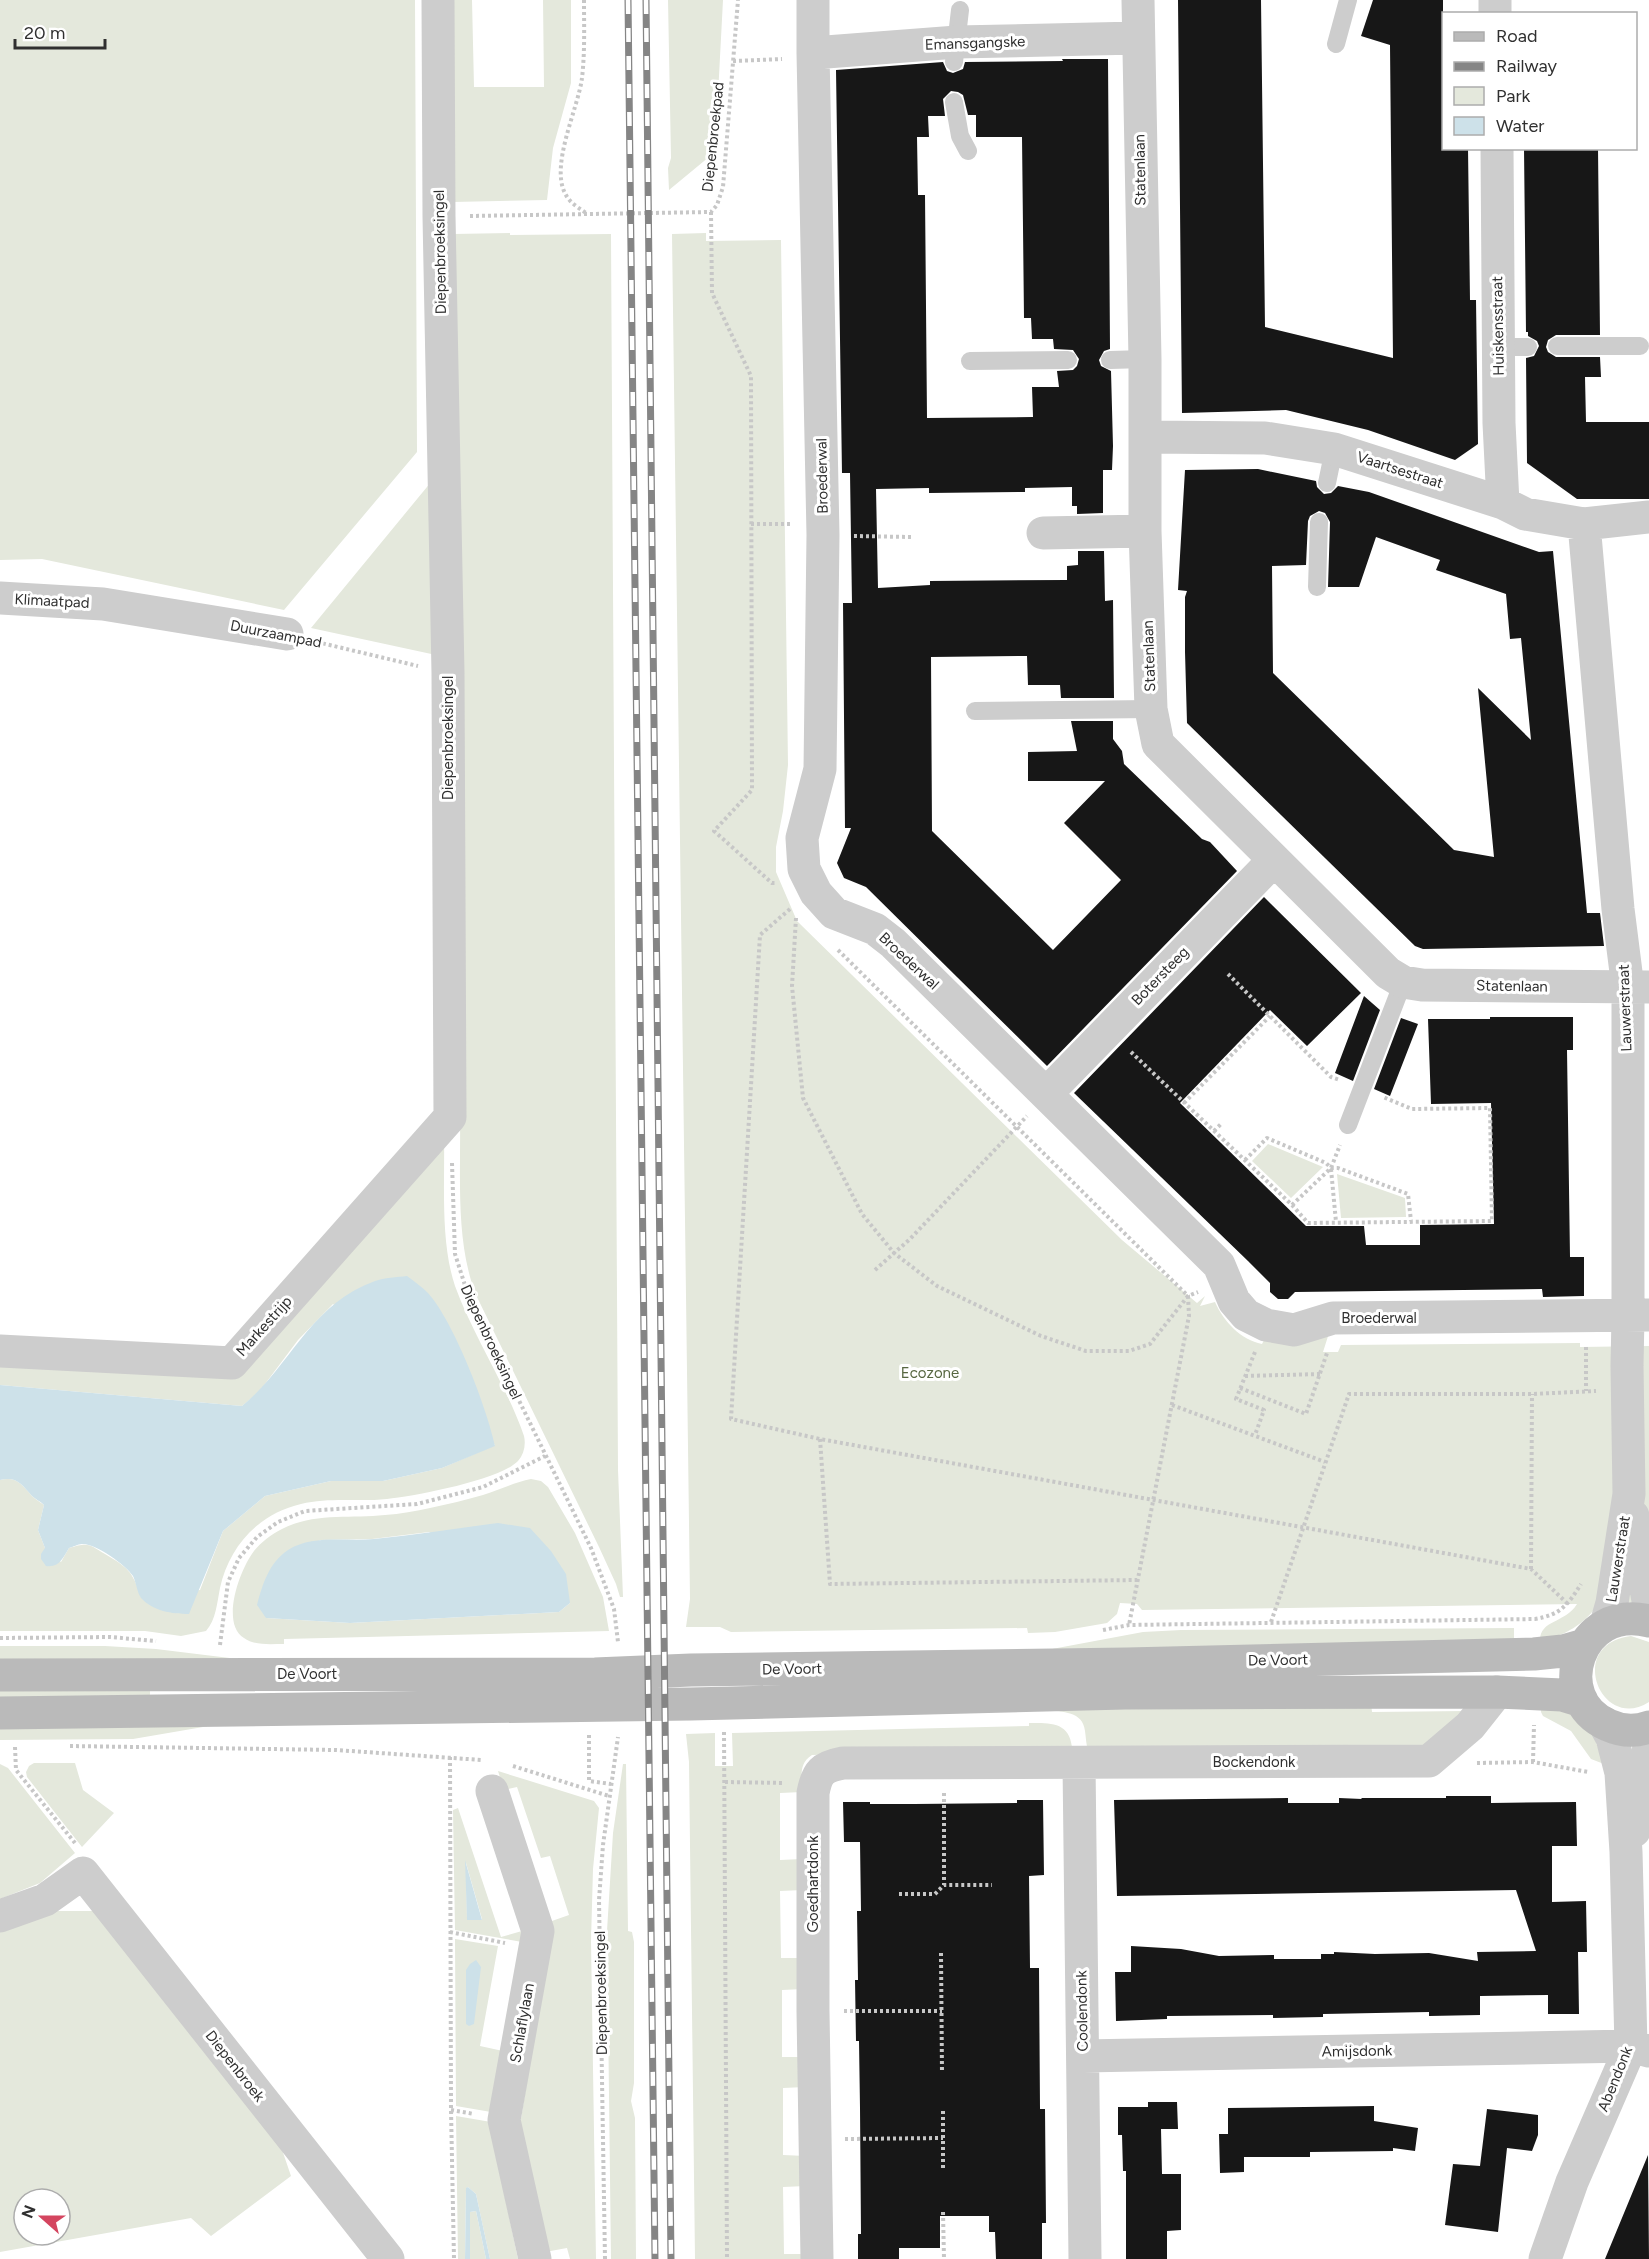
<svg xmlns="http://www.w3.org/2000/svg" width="1649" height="2259" viewBox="0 0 1649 2259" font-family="Figtree,sans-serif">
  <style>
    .green { fill: #e4e8dc; fill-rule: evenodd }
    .water { fill: #cde1e9 }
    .building { fill: #171717; fill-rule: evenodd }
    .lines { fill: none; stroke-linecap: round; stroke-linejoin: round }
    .path { stroke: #c7c7c7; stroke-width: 4; stroke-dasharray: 3 3; stroke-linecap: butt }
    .lane { stroke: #cdcdcd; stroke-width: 18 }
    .street { stroke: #cdcdcd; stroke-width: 33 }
    .secondary { stroke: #bababa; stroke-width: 33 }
    .rail-casing { stroke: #858585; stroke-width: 7 }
    .rail { stroke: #fff; stroke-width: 4.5; stroke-dasharray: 14; stroke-linecap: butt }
    .labels { text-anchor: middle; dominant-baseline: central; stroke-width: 6; stroke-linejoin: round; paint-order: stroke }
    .street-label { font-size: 15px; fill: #303030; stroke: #fff }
    .park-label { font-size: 15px; fill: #576741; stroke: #fff }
  </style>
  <rect width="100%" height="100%" fill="#fff"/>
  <!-- green -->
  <path class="green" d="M0,0H415L417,452L284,610L42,559L0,560Z
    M451,0H472L474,87H544L543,0H571V83L553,148L547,200L453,202Z
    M668,0H723L715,152L669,190L668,168L671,158Z
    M510,233V235L611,234L618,1470L623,1597H620L616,1584L599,1547L476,1295C455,1241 461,1175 460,1117L453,234Z
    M706,233V241L781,240L788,765L783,811L776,847V872L797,921L1122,1240L1197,1303L1205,1296L1200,1306L1215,1302C1224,1322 1241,1340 1262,1344L1265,1338L1330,1330L1323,1352H1338L1341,1345L1580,1343V1347L1649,1346V1602L1599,1603C1584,1625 1565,1635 1540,1642C1539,1619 1565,1624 1577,1604L1142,1610L1137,1604L1120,1603L1117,1614L1107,1623L1055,1632L1028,1633L1027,1628L731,1632L720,1627H686L690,1599L672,234Z
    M436,476V655L311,628Z
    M444,1136C445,1183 440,1241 455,1286C474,1338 506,1384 524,1436C526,1445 524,1454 518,1461C500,1480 415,1496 387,1499C359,1502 329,1497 301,1504C258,1514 229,1547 220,1588C217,1603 216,1620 206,1631L181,1636L145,1631H0V1480C17,1476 22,1485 32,1496C35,1499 40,1502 44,1505L38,1530L45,1548L61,1562L69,1548C88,1542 89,1544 105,1554C128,1568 132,1570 141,1597L200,1590L223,1531L265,1496L331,1481H383L442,1468L495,1445L333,1304L298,1340L259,1392L242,1406L0,1385V1363L217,1378Z
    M1268,1144L1323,1167L1291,1198L1252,1161Z
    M1337,1174L1405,1198L1406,1217L1341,1218Z
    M531,1479L541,1481L548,1487L575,1533L603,1597L609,1631L284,1639V1644C271,1644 255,1646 244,1638C220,1623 240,1569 254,1551C261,1542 272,1534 282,1529C315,1512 350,1519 385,1515C400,1514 416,1511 430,1508C448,1504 466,1500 483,1495C499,1490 515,1482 531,1479ZM429,1532L570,1603L559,1612L350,1623L266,1618L320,1540L372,1539Z
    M1514,1628V1644L1052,1649L1143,1632L1181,1630Z
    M1631,1636L1649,1642V1702C1601,1733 1565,1644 1631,1636Z
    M0,1646H105L156,1649L246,1660L0,1667Z
    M0,1684L150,1690V1696L0,1704Z
    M1371,1702L1372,1712L1466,1711L1426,1750H1088C1086,1744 1086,1738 1085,1731C1083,1711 1062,1712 1047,1710Z
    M1541,1703L1570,1712L1593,1734L1604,1764L1591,1759L1571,1731L1543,1716L1541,1712Z
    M244,1720L133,1739L0,1740V1721Z
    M1029,1723C1051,1723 1069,1722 1072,1747L812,1755C798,1764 802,1777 802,1792L780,1793V1860L802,1859L803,1890L780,1891L781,1958H804V1989L782,1990V2057H805V2087L783,2088V2155L806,2156V2186L783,2187L784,2254H807V2259H695L689,1762L686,1734L715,1733V1766H733L732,1733L1029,1726Z
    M34,1763H75L83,1790L114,1813L82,1847L27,1777L26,1772L29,1766Z
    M0,1764L8,1768L75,1853L40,1883L0,1899Z
    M623,1764H626L628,1931L632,1932L634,1942V2083L631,2101L635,2118L636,2259H611L607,1931L613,1833Z
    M498,1771L594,1801L599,1808L593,1869L591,1941L596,2259H570L567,2248L545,2252L520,2125L551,1930L549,1922L569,1915L550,1856L541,1858L517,1787L504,1790Z
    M458,1808L501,1937L522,1931V1942L455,1930L453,1810ZM466,1863L482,1919V1920L467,1919Z
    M44,1911H99L277,2135L291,2176L211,2236L191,2218L0,2252V1928ZM24,2199H60V2235H24Z
    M455,1939L498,1946L480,2046L503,2051L491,2112L456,2106Z
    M456,2116L491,2122L490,2127L518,2259H490L476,2194L468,2187L466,2189L465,2259H458Z
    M476,2211L486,2259H470V2212Z"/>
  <!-- water -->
  <path class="water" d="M407,1276C414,1281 422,1287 428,1293C454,1322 487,1408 495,1446L442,1468L383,1481H331L265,1496L223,1531L189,1614C172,1614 153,1611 141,1598C137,1592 136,1582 133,1576C126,1565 95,1543 82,1544C78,1544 73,1547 69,1548C63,1558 59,1568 46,1566L41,1559V1554L45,1548L38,1530L44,1505C40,1501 35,1499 32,1496C22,1485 17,1476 0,1480V1385L242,1406C291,1366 309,1305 375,1281C384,1278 397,1277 407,1276Z
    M498,1523L530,1528L551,1551L566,1574L570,1603L559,1612L350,1623L266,1618L257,1605C263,1583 269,1563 288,1550C314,1534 346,1542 374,1539C416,1535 457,1528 498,1523Z
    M465,1860L482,1920H467Z
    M476,1960L481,1967L474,2024L469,2026L466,2024V1970L470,1964Z
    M468,2187L476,2194L490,2259H486L476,2211L470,2212V2259H465L466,2188Z"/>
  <!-- building -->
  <path class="building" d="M1178,0H1261L1265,327L1393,358L1390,45L1361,36L1373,0H1443V148H1468L1470,300H1476L1478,444L1455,460L1368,430L1286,410L1182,413Z
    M1062,59H1108L1110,349L1104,351L1099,360L1101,366L1111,371L1113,446L1112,470H1103V513L1077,514V506H1072V487L1025,488V492L929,493V488L876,489L878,588L930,585V581L1067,580V566L1078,565V551H1104L1105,601L1113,600L1114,698H1061L1060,685H1028L1027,656L931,657L932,831L1053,950L1121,880L1064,823L1105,781H1028V752L1077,751L1071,721H1113V739L1122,751L1124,764L1202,839L1210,842L1237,871L1047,1066L866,887L844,878L837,863L851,828H845L843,603H852L850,473H842L836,70L943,62L947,71L953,73L963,69L965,62L1063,61ZM951,91L958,92L963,95L968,115H976V137H1022L1024,318H1031L1032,339H1053L1054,349L1073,350L1079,359L1077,366L1073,370L1057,371L1059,387H1032L1033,417L927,418L925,195H918L917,137H929L928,116H945L943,99Z
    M1524,148H1598L1600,335H1556L1548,340L1546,347L1548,352L1556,357H1600L1601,377H1585L1586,422H1649V499H1577L1527,463L1526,358L1534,356L1539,346L1537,341L1528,336V332H1526Z
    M1258,469L1316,481L1317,487L1324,494L1331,493L1338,486L1369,492L1539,552L1553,551L1587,913H1600L1604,946L1423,949L1415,946L1187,723L1185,652V597L1187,591L1178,590L1185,470ZM1319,511L1325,513L1330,522L1328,587H1359L1376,537L1440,560L1436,570L1506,594L1510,639L1521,638L1531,740L1478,688L1494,857L1454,850L1273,673L1272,566L1306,565L1308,521L1310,516Z
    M1264,897L1361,993L1307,1046L1270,1010L1180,1103L1306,1226H1364L1366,1245H1420V1225L1494,1224L1491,1103L1431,1104L1428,1019H1490V1017H1573V1050H1567L1570,1257H1584V1296L1543,1297L1542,1289L1295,1292L1288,1299H1278L1270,1292V1283L1248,1261L1074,1093Z
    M1364,996L1380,1010L1353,1081L1335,1073Z
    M1401,1018L1418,1024L1390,1096L1374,1089Z
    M1446,1796H1491V1803L1576,1802L1577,1846H1552V1902L1586,1901L1587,1952H1578L1579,2014H1548V1995L1480,1996V2015L1429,2016V2012L1323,2014V2017L1273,2018V2015L1167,2016V2019L1116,2021L1115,1972H1131V1946L1181,1949L1219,1956L1274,1955V1959H1321V1954H1334V1952L1375,1954L1429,1953L1478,1961L1477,1952L1536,1951L1516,1890L1117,1896L1114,1800L1288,1798V1803H1339V1798L1362,1799L1361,1798H1446Z
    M1017,1800H1043L1044,1875L1029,1876L1030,1968H1039L1040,2109H1045L1046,2223H1042V2259H996L995,2232H989V2216H940V2248H899V2259H858V2234H861L860,2108L859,2041H856L855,1980H858L857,1911H861L860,1842H844L843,1802H870V1804H914L1017,1803Z
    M1148,2102H1177L1178,2129H1161L1162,2174H1181V2230L1167,2231V2259H1126V2171H1123L1122,2135H1118V2107H1148Z
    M1374,2106V2121L1418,2128L1415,2151L1393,2148V2151L1310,2152V2157H1244V2172L1220,2173L1219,2134H1228V2108Z
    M1487,2109L1538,2115V2135L1532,2151L1507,2148L1498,2232L1445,2225L1453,2164L1480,2166Z
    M1648,2155L1649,2259H1605Z"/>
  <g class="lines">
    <!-- path -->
    <path class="path" d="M584,0C584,26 585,52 582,78C578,109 549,167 566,195C570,203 579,208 586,213
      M733,61L782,59
      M711,212L712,293L751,376L752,790L714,831L772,883H776
      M470,216L711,212L717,205L723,187L738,0
      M751,524H792
      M854,536L911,537
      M317,642L418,666
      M790,909L760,935L731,1419L820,1439L1531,1569L1569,1605
      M796,918L792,986L803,1098L862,1214L894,1253L937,1286L1041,1336L1086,1351H1129L1150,1344L1188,1296L1198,1292
      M838,950L1188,1296L1189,1316L1129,1625
      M1228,974L1331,1077L1340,1080
      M1131,1052L1292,1205L1308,1223L1492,1221L1490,1108L1412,1109L1383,1097
      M1184,1103L1270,1016
      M1214,1131L1222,1123
      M1245,1160L1267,1138L1326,1163L1331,1168H1338L1408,1194L1411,1221
      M452,1163L455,1254L469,1298L591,1548L614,1609L618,1642
      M1331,1169L1336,1222
      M1292,1205L1331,1168L1340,1145
      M875,1270L910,1239L1027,1116
      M1586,1347V1391
      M1255,1352L1236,1399L1264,1410L1255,1435
      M1245,1376L1320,1374
      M1240,1388L1306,1414L1327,1353
      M1172,1405L1325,1462
      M820,1439L830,1584L1137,1580
      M1531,1569L1532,1394
      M1271,1622L1349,1394H1532L1596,1391
      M1103,1630L1129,1625L1535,1619C1560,1615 1568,1605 1581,1584
      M0,1638L110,1637L156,1641
      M220,1645L228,1582L239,1558L257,1537L278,1522L305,1511L417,1504L483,1487L545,1456
      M724,1732L727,2259
      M589,1735V1781L611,1784
      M70,1746L336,1750L482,1760
      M15,1747L16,1770L75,1843
      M450,1757L451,2110L454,2259
      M1533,1762L1534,1725
      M1477,1763L1533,1762L1588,1772
      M513,1766L609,1796
      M725,1782L784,1783
      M944,1793V1885
      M899,1894H935L944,1885H992
      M450,1932L505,1943
      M941,1953L942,2073
      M844,2011H942
      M451,2110L474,2114
      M943,2111V2171
      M845,2139L943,2138
      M943,2212L944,2259
      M605,2259L599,1900L603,1845L618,1737"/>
    <!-- lane -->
    <path class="lane" d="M1336,44L1348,0
      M954,62L960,10
      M954,102L960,136L968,151
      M1557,346H1640
      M1498,347H1528
      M1110,360L1145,359
      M970,361L1068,360
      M1327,483L1334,449
      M1317,587L1319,522
      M975,711L1151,709
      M1348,1125L1403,982"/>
    <!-- street -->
    <path class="street" d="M813,0V53L823,535L820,769L802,838L804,869L816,893L834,913L875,929L893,943L1219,1265L1234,1301L1246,1315L1266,1325L1294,1330L1333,1318L1649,1315
      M1138,0L1145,359V531L1151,709L1158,744L1388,973L1403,982L1422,985L1649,987
      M1495,0V14
      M813,53L957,42L1138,38
      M1497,148L1499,423L1503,503
      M1146,437L1265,438L1334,449L1503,503L1525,514L1584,524L1649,517
      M1584,524L1618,909L1628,988V1316L1627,1366L1629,1494L1612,1603L1606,1624
      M1043,533L1145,531
      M0,598L103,604L287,634
      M1047,1093L1274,860
      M0,1351L232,1363L450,1117L448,673L439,216L438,0
      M1633,1516L1649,1606
      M1079,1764L1085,2259
      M492,1791L538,1931L504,2120L535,2259
      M1634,1831L1645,1800L1649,1742
      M0,1916L45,1900L83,1873L388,2259
      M1083,2056L1631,2046L1649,2051
      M817,2259L813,2011V1793C817,1772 822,1767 843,1763L1429,1761L1470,1726L1497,1692
      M1545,2259L1572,2182L1631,2046L1626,1852L1621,1773L1612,1738L1604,1723"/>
    <!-- secondary -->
    <path class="secondary" d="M1649,1621C1578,1603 1548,1699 1608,1725C1621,1731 1635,1732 1649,1727
      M0,1675L595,1674L691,1670L1127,1664L1534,1654L1563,1651L1584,1645
      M0,1713L691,1704L1125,1693L1497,1692L1562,1695L1582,1701"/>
    <defs>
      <path id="rail" d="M628,0L655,2259
        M646,0L671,2259"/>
    </defs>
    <!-- rail casing -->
    <use href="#rail" class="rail-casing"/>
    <!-- rail -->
    <use href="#rail" class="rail"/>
  </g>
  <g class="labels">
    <!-- street labels -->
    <g class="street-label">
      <text transform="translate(975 43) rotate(-2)">Emansgangske</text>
      <text transform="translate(713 137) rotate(-84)">Diepenbroekpad</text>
      <text transform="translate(1140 170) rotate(-91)">Statenlaan</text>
      <text transform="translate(440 252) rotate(-91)">Diepenbroeksingel</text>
      <text transform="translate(1498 326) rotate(-91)">Huiskensstraat</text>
      <text transform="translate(1400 470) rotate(18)">Vaartsestraat</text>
      <text transform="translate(822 476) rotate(-91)">Broederwal</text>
      <text transform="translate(52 601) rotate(3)">Klimaatpad</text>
      <text transform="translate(276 634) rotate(11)">Duurzaampad</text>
      <text transform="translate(1149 656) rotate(-92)">Statenlaan</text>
      <text transform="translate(448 738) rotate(-90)">Diepenbroeksingel</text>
      <text transform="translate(909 961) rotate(43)">Broederwal</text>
      <text transform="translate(1160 976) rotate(-46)">Botersteeg</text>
      <text transform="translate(1512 986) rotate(1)">Statenlaan</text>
      <text transform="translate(1625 1008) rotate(-92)">Lauwerstraat</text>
      <text x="1379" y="1318">Broederwal</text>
      <text transform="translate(264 1326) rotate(-48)">Markestrijp</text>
      <text transform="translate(491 1342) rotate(65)">Diepenbroeksingel</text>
      <text transform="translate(1618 1559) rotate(-81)">Lauwerstraat</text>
      <text transform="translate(1278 1660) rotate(-1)">De Voort</text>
      <text transform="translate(792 1669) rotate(-1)">De Voort</text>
      <text x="307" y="1674">De Voort</text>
      <text x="1254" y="1762">Bockendonk</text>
      <text transform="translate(813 1884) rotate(-90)">Goedhartdonk</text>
      <text transform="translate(601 1993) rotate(-91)">Diepenbroeksingel</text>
      <text transform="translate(1082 2011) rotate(-91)">Coolendonk</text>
      <text transform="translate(522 2023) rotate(-80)">Schlaflylaan</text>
      <text transform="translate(1357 2051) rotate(-1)">Amijsdonk</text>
      <text transform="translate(235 2066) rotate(52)">Diepenbroek</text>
      <text transform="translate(1615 2079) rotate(-68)">Abendonk</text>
    </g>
    <!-- park labels -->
    <g class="park-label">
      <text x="930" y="1373">Ecozone</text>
    </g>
  </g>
  <!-- legend -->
  <rect x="1442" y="12" width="195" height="138" fill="#ffffff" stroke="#acacac" stroke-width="1.5"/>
  <rect x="1454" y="32" width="30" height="9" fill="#bababa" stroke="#acacac" stroke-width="1.5"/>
  <text x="1496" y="42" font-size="18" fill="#303030">Road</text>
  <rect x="1454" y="62" width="30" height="9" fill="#858585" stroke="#acacac" stroke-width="1.5"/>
  <text x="1496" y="72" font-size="18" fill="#303030">Railway</text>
  <rect x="1454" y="87" width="30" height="18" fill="#e4e8dc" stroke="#acacac" stroke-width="1.5"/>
  <text x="1496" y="102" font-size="18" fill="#303030">Park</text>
  <rect x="1454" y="117" width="30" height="18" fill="#cde1e9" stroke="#acacac" stroke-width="1.5"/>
  <text x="1496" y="132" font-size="18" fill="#303030">Water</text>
  <!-- north arrow -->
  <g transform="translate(42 2217) rotate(291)"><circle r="28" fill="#ffffff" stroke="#acacac" stroke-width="1.5"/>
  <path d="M0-4.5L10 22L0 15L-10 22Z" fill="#d4455f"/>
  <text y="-9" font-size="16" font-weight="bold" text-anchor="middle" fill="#303030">N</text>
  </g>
  <!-- scale -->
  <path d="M15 39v9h90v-9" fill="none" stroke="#303030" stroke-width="3"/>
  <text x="24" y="39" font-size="18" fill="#303030" stroke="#ffffff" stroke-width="4.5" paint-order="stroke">20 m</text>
</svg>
